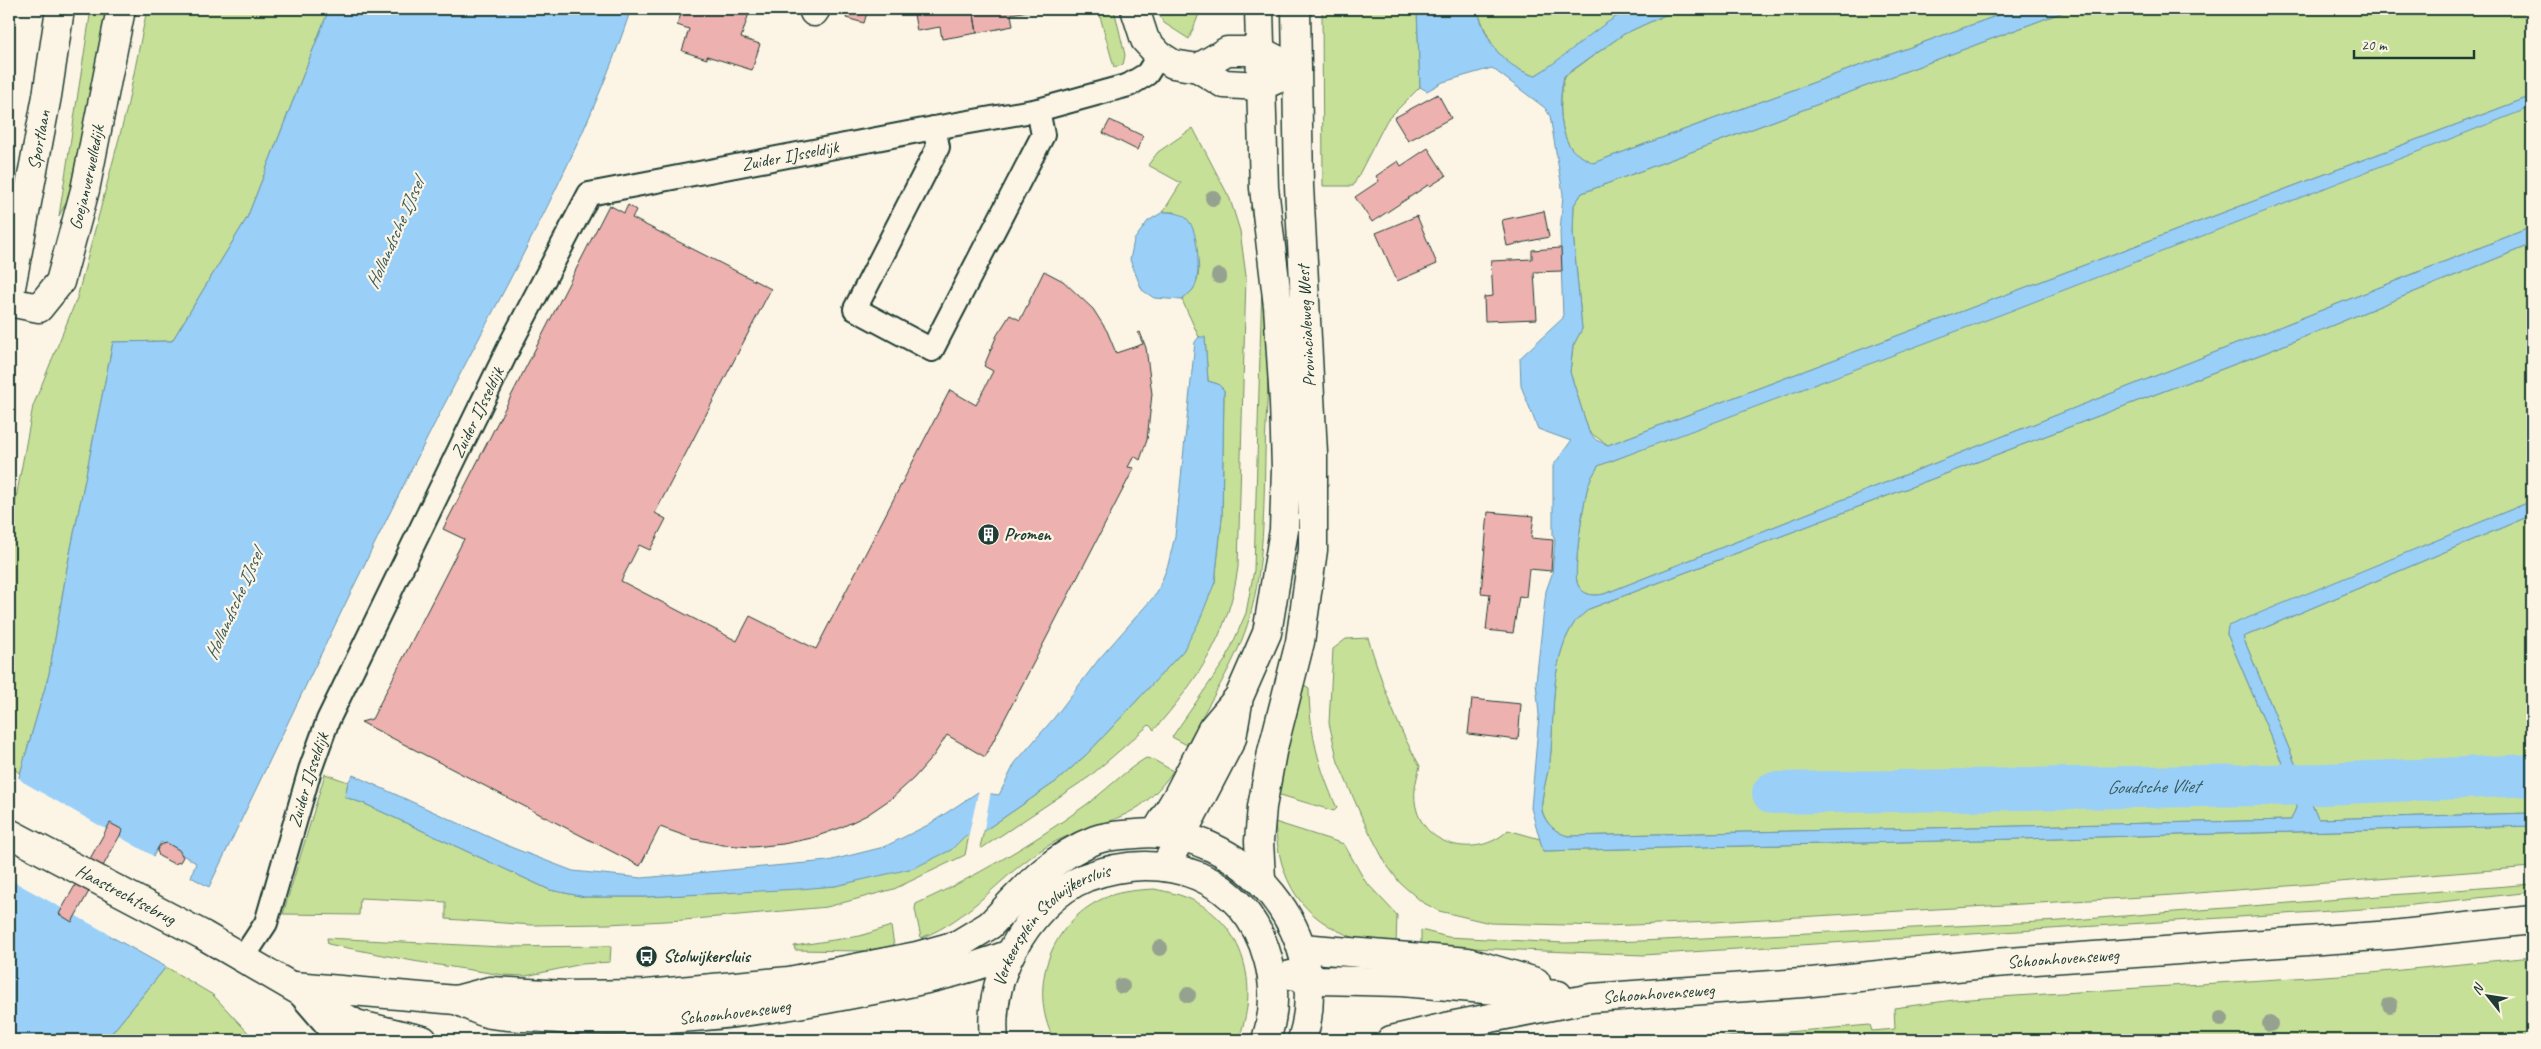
<svg xmlns="http://www.w3.org/2000/svg" width="2541" height="1049" viewBox="0 0 2541 1049" font-family="Caveat,sans-serif">
  <style>
    .green { fill: #c7e097; stroke: #738e66 }
    .water { fill: #9acff8; stroke: #6995aa }
    .pier { fill: #fcf5e5 }
    .lines { fill: none; stroke-linecap: round; stroke-linejoin: round }
    .canal { stroke: #9acff8; stroke-width: 42 }
    .building { fill: #edb1b0; stroke: #1f3d34 }
    .lane-casing { stroke: #1f3d34; stroke-width: 26 }
    .street-casing { stroke: #1f3d34; stroke-width: 31 }
    .secondary-casing { stroke: #1f3d34; stroke-width: 31 }
    .primary-casing { stroke: #1f3d34; stroke-width: 31 }
    .lane { stroke: #fcf5e5; stroke-width: 22 }
    .street { stroke: #fcf5e5; stroke-width: 28 }
    .secondary { stroke: #fcf5e5; stroke-width: 28 }
    .primary { stroke: #fcf5e5; stroke-width: 28 }
    .tree { fill: #95a28f }
    .labels { text-anchor: middle; dominant-baseline: central; stroke-width: 4.5; stroke-linejoin: round; paint-order: stroke }
    .street-label { font-size: 18px; fill: #1f3d34; stroke: #fcf5e5 }
    .poi-label { font-size: 18px; font-weight: bold; fill: #1f3d34; stroke: #fcf5e5; text-anchor: start }
    .water-label { font-size: 19px; font-style: italic; fill: #385a5b; stroke: #fcf5e5 }
  </style>
  <rect width="100%" height="100%" fill="#fcf5e5"/>
  <filter id="ink" filterUnits="userSpaceOnUse"><feTurbulence type="fractalNoise" baseFrequency=".02" numOctaves="2"/><feDisplacementMap in="SourceGraphic" scale="10" xChannelSelector="R" yChannelSelector="G"/><feConvolveMatrix kernelMatrix="1 2 1 2 8 2 1 2 1" color-interpolation-filters="sRGB"/></filter>
  <g filter="url(#ink)">
    <!-- green -->
    <path class="green" d="M91,9H108L68,199L59,216Z
      M147,9H329L247,218L172,341L113,342L67,568L49,674L20,774L9,764V536L33,406L77,298L127,108Z
      M1098,9H1114L1125,55L1123,65L1114,67Z
      M1155,9H1201L1189,39L1164,23Z
      M1322,9H1417L1420,87L1387,120L1353,186H1323Z
      M1634,9C1597,24 1569,57 1534,76C1496,62 1491,44 1477,10Z
      M1678,9H2015L1593,163C1587,159 1575,155 1571,148C1558,129 1559,97 1565,76L1624,34Z
      M2071,9H2532V96L1608,445L1589,432L1570,372L1573,346L1582,329L1573,233L1574,205L1582,193Z
      M2532,104V227L1604,594C1594,596 1584,596 1578,585C1572,576 1584,496 1589,483C1591,477 1595,472 1598,466Z
      M1193,128L1230,199L1240,231L1246,276L1238,567C1229,635 1198,679 1154,730L1149,725L1089,777L982,848L980,847L984,831L1057,781L1088,753L1183,651L1215,582L1222,518L1224,390L1218,384L1208,381L1205,338L1199,337L1182,300C1186,296 1193,291 1195,286C1207,260 1187,234 1175,212H1163L1181,183L1148,165L1158,152Z
      M1256,206C1260,239 1267,273 1268,307C1271,356 1266,406 1265,455C1264,508 1264,565 1250,616C1237,663 1208,702 1187,745L1172,737L1226,659L1246,613L1254,570L1262,281L1258,243L1250,207Z
      M2532,244V501L2228,627L2227,634L2294,791L2298,803L2291,820L1568,836C1556,833 1545,823 1542,810C1540,800 1548,773 1550,761C1555,719 1549,662 1573,625C1576,619 1584,614 1589,609L2267,352Z
      M2532,515V813L2318,819L2243,637Z
      M1368,638C1382,682 1396,726 1420,766C1416,781 1412,795 1417,811C1429,850 1482,857 1508,830L1540,839L1543,851L2532,826V867L2159,896L1713,922L1605,926L1490,923L1439,911L1422,902L1400,883L1386,864L1363,820L1338,762L1329,723L1333,649L1346,639Z
      M1303,684L1309,688C1309,731 1319,769 1337,808L1334,811L1277,794Z
      M1146,758L1154,760L1173,771C1161,788 1146,805 1126,814C1100,827 1071,831 1046,847C1000,875 973,918 921,938L915,909L916,904C975,877 1030,845 1083,807C1105,792 1124,771 1146,758Z
      M325,774L348,782L345,797L365,804L550,890L585,897H646L835,886L951,850L965,836L969,835L965,855L894,889L827,907L684,920L608,924L532,925L446,919V902L360,898L359,915L283,914Z
      M1275,822L1344,844L1365,881L1397,915L1396,945C1384,943 1370,942 1358,939C1299,919 1279,880 1275,822Z
      M2532,884V892L2394,907L1643,955L1421,946V930L1448,937L1564,943L1641,941L2060,921Z
      M1154,889C1169,892 1184,895 1198,903C1247,931 1259,991 1238,1040H1054C1026,986 1052,918 1109,896C1123,891 1138,890 1154,889Z
      M891,926L894,946L862,951L795,950L794,946L860,936Z
      M327,938L501,947L611,946L610,962L582,964L526,976L503,975L413,961L328,944Z
      M2532,957V1040H1558L1589,1037L1704,1039L1870,1025L1872,1031L1895,1029L1894,1008L1954,1000L2371,973Z
      M166,967L213,995L255,1040H106Z"/>
    <!-- water -->
    <path class="water" d="M329,9H631C585,148 510,277 443,407C362,566 286,727 209,887L191,877L196,863L161,842L110,936L166,967L106,1040H9V801L20,774L49,674L67,568L113,342L172,341L247,218Z
      M1417,9H1477C1487,42 1499,63 1534,76C1561,62 1611,12 1635,9C1649,7 1664,9 1678,9L1624,34L1564,76C1559,97 1558,129 1571,148C1575,154 1587,159 1593,163L2015,9H2071L1582,193L1574,205L1573,233L1582,329L1573,346L1570,372L1589,432L1596,440L1608,445L2532,96V107L2013,310L1598,466C1595,472 1591,477 1589,483C1584,496 1572,576 1578,585C1584,596 1594,596 1604,594L2532,227V244L2267,352L1589,609C1584,614 1576,619 1573,625C1549,662 1555,719 1550,761C1548,773 1540,800 1542,811C1545,823 1556,833 1568,836L2291,820L2298,803L2294,791L2227,634L2228,626L2532,501V515L2243,637L2318,819L2532,813V826L1543,851L1531,808L1539,715L1536,682L1546,591L1552,574L1555,541L1553,535V466L1571,441L1538,429L1521,386L1520,358L1563,318L1560,232L1563,194L1550,116L1545,108L1492,68L1443,82L1427,91L1420,87Z
      M1163,212C1172,212 1182,213 1188,220C1198,230 1201,273 1195,286C1193,291 1186,296 1182,300L1154,298L1142,290L1130,260L1134,240L1148,221Z
      M1199,337H1205L1208,381L1218,384L1224,390L1222,518L1215,582L1198,624L1183,651L1088,753L1057,781L984,831L965,836L951,850L914,868L835,886L800,889L646,897H585L550,890L365,804L345,797L348,782L353,775L513,848L573,871L642,878L828,861L884,847L928,825L978,792L999,795L1015,763L1054,718L1099,659L1157,593L1168,565L1175,536L1195,342Z"/>
    <!-- pier -->
    <path class="pier" d="M17,776L23,782L155,857L113,935L169,967L9,879V795Z
      M979,789L991,791L983,834L968,838Z"/>
    <g class="lines">
      <!-- canal -->
      <path class="canal" id="s1" d="M1773,793L2323,784L2532,775"/>
    </g>
    <!-- building -->
    <path class="building" d="M683,9H743L753,12L752,14L749,13L741,38L760,44L752,70L707,56V59L682,51L689,29L677,25Z
      M849,9H868L864,23L846,18Z
      M913,9H973L977,33L942,39L940,27L917,31Z
      M973,9H1034V10L1011,14L1013,26L977,33Z
      M1438,94L1451,118L1408,141L1394,118Z
      M1110,120L1143,136L1137,150L1103,133Z
      M1428,148L1446,176L1430,186L1428,185L1372,222L1355,197L1379,181L1376,176L1398,161L1401,166Z
      M609,205L624,213L628,205L636,210L632,218L771,289L655,513L666,519L650,550L639,545L621,581L737,641L750,616L816,649L950,390L976,405L993,371L984,366L997,335L1010,315L1020,320L1044,271L1063,281L1093,309L1107,331L1116,353L1143,344L1138,333L1140,332L1146,348L1152,394L1147,440L1140,460L1134,456L1128,467L1134,468L985,757L947,735L934,755L914,778L892,798L867,815L840,828L812,838L783,844L753,847L723,845L694,839L660,827L640,866L361,722L372,719L464,539L443,529Z
      M1544,211L1549,237L1507,246L1502,220Z
      M1417,216L1437,264L1397,281L1376,233Z
      M1561,248L1562,271L1534,272L1537,319L1485,321L1484,297L1493,296L1491,261L1532,259V250Z
      M1488,512L1534,516L1531,538L1553,540L1551,571L1529,569L1526,597L1519,596L1513,633L1486,630L1490,594L1481,593Z
      M1472,699L1521,704L1518,740L1468,734Z
      M110,823L123,830L72,922L59,914Z
      M167,843L179,850L183,857L180,862L174,864L159,856L157,850L160,845Z"/>
    <g class="lines">
      <defs>
        <g id="lane">
          <path d="M934,128L938,147L855,309L932,350L1043,135L1038,110"/>
          <path id="s2" d="M243,958L266,923L310,770L328,720L513,339L589,194L934,128L1038,110L1129,85L1147,74L1159,55"/>
          <path d="M302,997L339,1040"/>
        </g>
        <g id="street">
          <path d="M1135,9L1145,40L1159,55L1173,64L1198,68L1227,51H1260L1297,70"/>
          <path d="M814,12L816,9"/>
          <path d="M1198,68L1224,84L1261,86L1282,77"/>
          <path id="s3" d="M9,302L39,308L60,282L85,190L121,9"/>
        </g>
        <g id="secondary">
          <path id="s4" d="M9,298L47,96L60,9"/>
          <path id="s5" d="M9,833L203,935L356,1024L423,1040"/>
          <path d="M294,986L456,1000L490,991L565,995L646,994L789,981L917,956L957,945L990,925"/>
          <path id="s6" d="M456,1000C467,1004 479,1012 491,1014C508,1017 527,1017 544,1018C648,1026 751,1014 853,994C907,984 959,974 1010,954"/>
        </g>
        <g id="primary">
          <path d="M1156,832L1177,797L1212,729L1238,698"/>
          <path d="M1165,867L1232,738L1239,697L1267,633L1284,530L1286,469L1284,402L1278,306L1264,188L1259,9"/>
          <path d="M1261,879L1259,841L1262,807L1272,752L1300,642L1313,550V453L1299,186L1296,9"/>
          <path d="M990,925C1022,891 1051,857 1095,840C1108,835 1123,835 1136,834C1244,824 1335,936 1302,1040"/>
          <path d="M1302,948L1468,962L1536,982"/>
          <path d="M1290,975L1320,980L1401,982L1558,995"/>
          <path id="s7" d="M994,1040C991,1009 998,977 1013,949C1029,919 1055,890 1087,877C1164,848 1246,876 1268,959C1276,987 1275,1012 1266,1040"/>
          <path id="s8" d="M1391,1040L1450,1026L1592,998L1802,983L1994,963L2392,935L2532,920"/>
        </g>
      </defs>
      <!-- lane casing -->
      <use href="#lane" class="lane-casing"/>
      <!-- street casing -->
      <use href="#street" class="street-casing"/>
      <!-- secondary casing -->
      <use href="#secondary" class="secondary-casing"/>
      <!-- primary casing -->
      <use href="#primary" class="primary-casing"/>
      <!-- lane -->
      <use href="#lane" class="lane"/>
      <!-- street -->
      <use href="#street" class="street"/>
      <!-- secondary -->
      <use href="#secondary" class="secondary"/>
      <!-- primary -->
      <use href="#primary" class="primary"/>
    </g>
    <!-- trees -->
    <g class="tree">
      <circle cx="1213" cy="198" r="8"/>
      <circle cx="1219" cy="276" r="8"/>
      <circle cx="1160" cy="948" r="8"/>
      <circle cx="1122" cy="986" r="8"/>
      <circle cx="1188" cy="995" r="8"/>
      <circle cx="2390" cy="1005" r="8"/>
      <circle cx="2221" cy="1019" r="8"/>
      <circle cx="2270" cy="1024" r="8"/>
    </g>
  </g>
  <!-- icons -->
  <defs>
    <symbol id="building-disc" viewBox="-11 -11 22 22"><circle r="9.5" fill="#1f3d34" stroke="#fcf5e5"/><path d="M-4-6H4V6H1V3H-1V6H-4ZM-2.5-4.3h1.7v1.8h-1.7ZM.8-4.3h1.7v1.8H.8ZM-2.5-1h1.7V.8h-1.7ZM.8-1h1.7V.8H.8Z" fill="#fff"/></symbol>
    <symbol id="bus-disc" viewBox="-11 -11 22 22"><circle r="9.5" fill="#1f3d34" stroke="#fcf5e5"/><path d="M-5-6H5V4H4V6H2V4H-2V6H-4V4H-5ZM-3.5-4V0h7V-4ZM-3.5 1.2v1.5H-2V1.2ZM2 1.2v1.5H3.5V1.2Z" fill="#fff"/></symbol>
  </defs>
  <g fill-rule="evenodd">
    <use href="#building-disc" x="976" y="522" width="25" height="25"/>
    <use href="#bus-disc" x="634" y="944" width="25" height="25"/>
  </g>
  <g class="labels">
    <!-- street labels -->
    <g class="street-label">
      <text stroke="none"><textPath href="#s4" startOffset="161">Sportlaan</textPath></text>
      <text stroke="none"><textPath href="#s2" startOffset="1046">Zuider IJsseldijk</textPath></text>
      <text stroke="none"><textPath href="#s3" startOffset="172">Goejanverwelledijk</textPath></text>
      <text transform="translate(1306 326) rotate(-93)">Provincialeweg West</text>
      <text stroke="none"><textPath href="#s2" startOffset="596">Zuider IJsseldijk</textPath></text>
      <text stroke="none"><textPath href="#s2" startOffset="191">Zuider IJsseldijk</textPath></text>
      <text stroke="none"><textPath href="#s5" startOffset="132">Haastrechtsebrug</textPath></text>
      <text stroke="none"><textPath href="#s7" startOffset="139">Verkeersplein Stolwijkersluis</textPath></text>
      <text stroke="none"><textPath href="#s8" startOffset="678">Schoonhovenseweg</textPath></text>
      <text stroke="none"><textPath href="#s8" startOffset="272">Schoonhovenseweg</textPath></text>
      <text stroke="none"><textPath href="#s6" startOffset="282">Schoonhovenseweg</textPath></text>
    </g>
    <!-- poi labels -->
    <g class="poi-label">
      <text x="1004" y="534">Promen</text>
      <text x="663" y="956">Stolwijkersluis</text>
    </g>
    <!-- water labels -->
    <g class="water-label">
      <text transform="translate(395 234) rotate(-66)">Hollandsche IJssel</text>
      <text transform="translate(234 605) rotate(-66)">Hollandsche IJssel</text>
      <text stroke="none"><textPath href="#s1" startOffset="380">Goudsche Vliet</textPath></text>
    </g>
  </g>
  <!-- margin -->
  <rect width="2541" height="1049" fill="none" stroke="#fcf5e5" stroke-width="30"/>
  <rect x="15" y="15" width="2511" height="1019" fill="none" stroke="#1f3d34" stroke-width="2" filter="url(#ink)"/>
  <!-- north arrow -->
  <g transform="translate(2488 996) rotate(300)" stroke="#fcf5e5" stroke-width="4" paint-order="stroke">
  <path d="M0-4L9 19L0 12L-9 19Z" fill="#1f3d34"/>
  <text y="-8" font-size="14" font-weight="bold" text-anchor="middle" fill="#1f3d34">N</text>
  </g>
  <!-- scale -->
  <path d="M2354 50v8h120v-8" fill="none" stroke="#1f3d34" stroke-width="2.5"/>
  <text x="2361" y="50" font-size="15" fill="#1f3d34" stroke="#fcf5e5" stroke-width="4" paint-order="stroke">20 m</text>
</svg>
